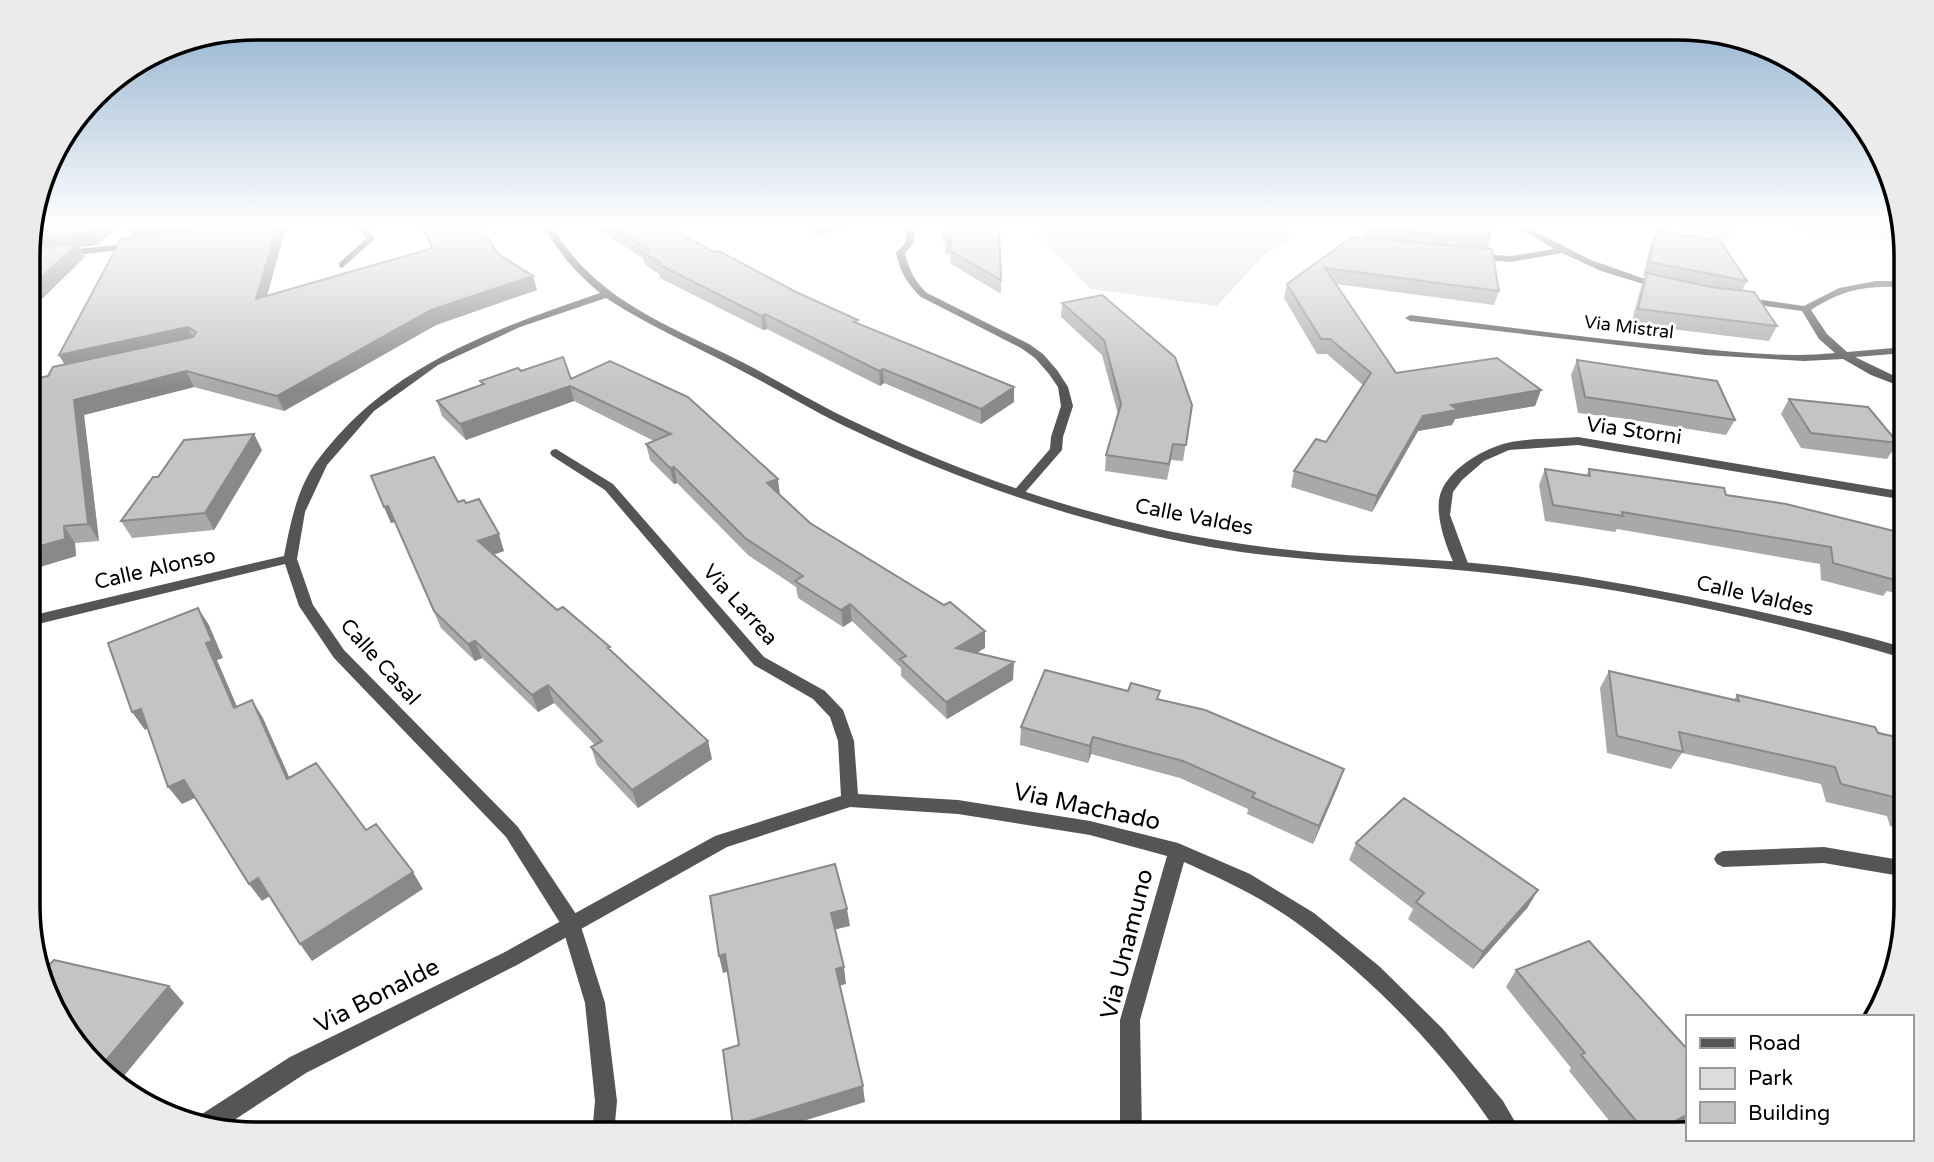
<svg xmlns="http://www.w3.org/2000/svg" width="1934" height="1162" viewBox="0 0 1934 1162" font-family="'Varela Round',sans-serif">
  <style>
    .green { fill: #dcdcdc }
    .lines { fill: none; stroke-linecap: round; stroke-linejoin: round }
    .minor { fill: #555; fill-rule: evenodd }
    .tertiary { fill: #555; fill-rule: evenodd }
    .wall { fill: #a9a9a9 }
    .shaded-wall { fill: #898989 }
    .building { fill: #c4c4c4; stroke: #898989; stroke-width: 2 }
    .labels { text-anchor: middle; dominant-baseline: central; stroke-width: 6; stroke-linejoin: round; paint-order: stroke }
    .far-street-label { font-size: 18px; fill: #000; stroke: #fff }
    .street-label { font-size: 21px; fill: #000; stroke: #fff }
    .near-street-label { font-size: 24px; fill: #000; stroke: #fff }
    .rim { fill: none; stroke: #000; stroke-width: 3.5 }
  </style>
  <rect width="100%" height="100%" fill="#fff"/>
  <!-- green -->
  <path class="green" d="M1030,227H1294L1288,241L1266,253L1217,306L1091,289Z
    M1672,227H1901L1905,242L1746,227L1720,247Z"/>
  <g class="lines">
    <!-- minor -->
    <path class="minor" d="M350,227L368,228L375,239L342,268L339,267V263L366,239L362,232Z
      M906,227H914V243L905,253C909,270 915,282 927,293L1029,344L1043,354L1057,370L1068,387L1073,406L1063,437L1062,450L1022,496L1018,497L1012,493L1050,449L1051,437L1061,406L1058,387L1049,374L1035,358L1021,348L921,297C907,284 900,271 896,253L906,242Z
      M1517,227H1526L1591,260L1665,286L1660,289L1601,271L1562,253L1511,262L1473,259V255L1476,254L1511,256L1554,249Z
      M135,243L139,246L138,248L30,260V254Z
      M1876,281H1905V287C1867,286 1845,288 1811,310L1827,334L1847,352L1905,347V353L1855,357L1905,381V388L1871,375L1843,359L1804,361L1705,355L1410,321L1405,318L1410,315C1502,326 1594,339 1686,347C1735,352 1786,358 1835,353L1819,339L1802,311L1742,303L1737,300L1742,297L1804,306L1839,288Z
      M1578,437L1905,492V500L1578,445L1509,450L1484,461L1462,480L1453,492L1450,515L1469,566L1467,569H1457C1447,551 1433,512 1441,492C1450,469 1480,451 1503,444C1524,438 1555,439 1578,437Z
      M556,449L613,484L764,657L825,691L843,710L854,741L858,794L958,800L1090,821L1178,843L1250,874L1314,913L1379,966L1442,1028L1503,1101L1522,1134H1498C1449,1057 1374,980 1301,926C1265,899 1224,880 1184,862L1140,1020L1142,1134H1120V1020L1167,856L1090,835L958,814L850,807L727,847L517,965L306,1073L225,1126L200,1119L202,1114L290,1057L503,953L715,836L841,796L838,741L830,717L813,699L754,665L605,490L552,456L550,453L552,450Z
      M1824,847L1906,861V877L1824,863L1723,867L1717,864L1714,859L1717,854L1723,851Z"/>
    <!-- tertiary -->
    <path class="tertiary" d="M544,227H552C599,303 667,324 744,363C782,383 820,406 859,424C957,471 1062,508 1168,531C1222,542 1278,550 1333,554C1386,558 1440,559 1493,565C1577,574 1661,590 1743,608C1798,620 1852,632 1906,648V659C1773,620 1635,589 1497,574C1401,563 1305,564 1210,547C1087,525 966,484 853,430C816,413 781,391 744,372C698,347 650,327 606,298L520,327L438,365L374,411L327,465L305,512L297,559L313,605L344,650L518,827L578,917L605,1003L617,1101L614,1134H592L595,1101L585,1003L562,926L506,837L334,658L299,606L285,564L30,626V616L284,556C290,525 297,488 317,461C387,366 492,330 600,293C576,273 559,253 544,227Z"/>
  </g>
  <!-- wall -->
  <path class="wall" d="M128,227H286L267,296L431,248L420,227H481L498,254L537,290L436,325L284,411L194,387L84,415L99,541L75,543L76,556L30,570L48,376L65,365L59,355L133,237Z
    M595,227H674L680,233L714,252L858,324L1014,387V402L981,424L884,383L880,386L767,329L763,330L660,278L659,274L645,265L643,258Z
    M807,227H854L815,235Z
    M945,227L1001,280V294L951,264L950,254H945Z
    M1357,227H1489L1490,239L1487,249L1499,291L1494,305L1336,284L1396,373L1541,390L1535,406L1455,419L1452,425L1418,431L1372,512L1291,487L1294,471L1326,442L1363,385L1327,354H1317L1284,298L1287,284L1363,238L1366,228Z
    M1657,230L1747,281L1742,291L1777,326L1769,341L1631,324L1641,287L1645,276H1643L1651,243Z
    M1898,231L1905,241V280L1900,278L1891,245Z
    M1905,285V300L1903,290Z
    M1062,303L1192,405L1183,461L1171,460L1167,480L1105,471L1106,455L1118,414L1102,355L1061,317Z
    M1577,360L1735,420L1726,435L1620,418L1578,413L1571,375Z
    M521,371L571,379L780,495L810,523L985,648L976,653L1013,680L947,719L901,676V668L852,621L843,627L798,598L796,587L748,555L677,483L674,484L650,460L646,444L654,441L574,401L466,440L442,416L437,401L482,385L480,381Z
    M1789,399L1898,443L1887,459L1801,448L1781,414Z
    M262,450L214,530L132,538L121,521L158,477Z
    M1545,469L1586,476L1589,469L1726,495L1906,534V596L1887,591L1883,596L1821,580L1820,564L1617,529L1615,532L1545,521L1539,485Z
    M371,476L458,502L504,551L493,555L557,610L611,652L712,759L638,808L597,765L591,747L595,745L554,703L538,712L482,658L475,661L441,628L395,522L391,523Z
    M1609,671L1734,700L1737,695L1906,739V830L1890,826L1887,816L1826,802L1821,784L1682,753L1671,769L1607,753L1600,688Z
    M1158,699L1338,786L1313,844L1247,814L1248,809L1180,778L1091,754L1088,763L1020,745L1021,727Z
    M1356,843L1528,907L1473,969L1408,919L1413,909L1349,860Z
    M1516,970L1687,1123L1667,1134H1620L1569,1071L1571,1068L1506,987Z"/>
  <!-- shaded-wall -->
  <path class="shaded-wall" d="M96,227H116L98,245L79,247L85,257L42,299L30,300V238Z
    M128,227H228L135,240Z
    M277,227H286L262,313L256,299Z
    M814,227H854L815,235Z
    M533,276L537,290L436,325L284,411L277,396L431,310Z
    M765,314L767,329L763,330L761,316Z
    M188,327L195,341L68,370L59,355Z
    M883,369L884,383L880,386L879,371Z
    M186,371L194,387L84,415L99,541L88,524L74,400Z
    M570,386L574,401L466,440L460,424Z
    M1014,387V402L981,424V409Z
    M1541,390L1535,406L1455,419L1452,425L1418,431L1372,512L1377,496L1423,416L1451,405Z
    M254,434L262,450L214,530L205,513Z
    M674,467L677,483L674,484L670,468Z
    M778,479L780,495L769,500L767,483Z
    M388,506L395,522L391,523L384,507Z
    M64,526L75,543L76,556L30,570V549Z
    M499,534L504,551L484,558L478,541Z
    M850,604L852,621L843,627L841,610Z
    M198,608L209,625L223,658L217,660L245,725L234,708L206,643Z
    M985,631V648L956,665V648Z
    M475,641L482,658L475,661L468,644Z
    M1014,662L1013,680L947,719L946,702Z
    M548,685L554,703L538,712L532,695Z
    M252,700L263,718L298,797L287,779Z
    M141,709L153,726L145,730L132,712Z
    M1093,737L1091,754L1088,763L1090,746Z
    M708,741L712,759L638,808L632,790Z
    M1344,769L1338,786L1313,844L1319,826Z
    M184,780L197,797L182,804L168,787Z
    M413,872L423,889L312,961L300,944Z
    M258,878L270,896L262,901L249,884Z
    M1538,890L1528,907L1473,969L1483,952Z
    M847,909L850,926L833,930L831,913Z
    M725,954L730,971L723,973L719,956Z
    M844,967L846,984L838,986L836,969Z
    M169,986L184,1003L119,1082L102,1065Z
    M863,1086L865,1102L761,1134H735L733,1126Z
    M1687,1115V1123L1667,1134H1650Z"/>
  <!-- building -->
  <path class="building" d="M30,227H96L90,232L30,238Z
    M205,227H277L256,299L433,248L422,227H481L498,254L533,276L431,310L277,396L186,371L74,400L88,524L64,526L65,539L30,549V380L48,376L53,367L193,337L196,332L188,327L59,355L121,239Z
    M612,227H674L680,233L714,252L719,251L796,292L858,320L854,322L1014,387L981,409L883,369L879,371L765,314L761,316L658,264L661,263L642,252L649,250Z
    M945,227H999L1001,280L950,251L951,240H944Z
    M1367,227H1489L1490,239L1366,228Z
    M1657,230L1706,239L1718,238L1747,281L1649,262Z
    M1898,231L1903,232L1905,241V256Z
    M1352,237L1492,249L1499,291L1325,268L1396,373L1497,358L1541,390L1451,405L1458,410L1423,416L1377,496L1294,471L1316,439L1326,442L1371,373L1330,339H1321L1287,284Z
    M77,244L33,285H30V248Z
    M1647,273L1711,287L1754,292L1777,326L1638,309Z
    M1102,295L1175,357L1192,405L1186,445L1173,444L1169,464L1106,455L1121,404L1104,340L1062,303Z
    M563,357L571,379L610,361L688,397L778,479L767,483L810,523L944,605L950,602L985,631L956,648L1014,662L946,702L900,659L906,656L850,604L841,610L795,581L803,576L745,538L674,467L670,468L646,444L671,434L570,386L460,424L437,401L484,384L480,381L518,368L521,371Z
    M1577,360L1717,381L1735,420L1627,403L1585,397Z
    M1789,399L1868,407L1898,443L1811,433Z
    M254,434L205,513L121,521L153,477H158L184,440Z
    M434,457L458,502L464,500L466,503L479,499L499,534L478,541L557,610L563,607L610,647L608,648L708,741L632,790L591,747L602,741L548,685L532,695L475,641L468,644L434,611L388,506L384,507L371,476Z
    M1545,469L1590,476L1589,469L1724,488L1726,495L1786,504L1906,534V576L1893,573L1895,580L1833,563L1831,547L1622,512L1623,516L1553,505Z
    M198,608L212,641L206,643L234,708L252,700L287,779L316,763L366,830L376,824L413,872L300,944L258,878L249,884L184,780L168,787L141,709L132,712L108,643Z
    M1045,670L1128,691L1131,683L1160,691L1157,699L1205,710L1344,769L1319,826L1252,797L1255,793L1183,761L1093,737L1090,746L1021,727Z
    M1609,671L1739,701L1737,695L1875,727L1878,733L1906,739V808L1902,799L1841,784L1835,767L1679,732L1683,752L1617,736Z
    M1404,798L1538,890L1483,952L1416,902L1424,893L1356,843Z
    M835,864L847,909L831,913L844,967L836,969L863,1086L733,1126L723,1050L739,1045L725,954L719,956L710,896Z
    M1589,941L1687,1049V1115L1650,1134H1647L1581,1055L1585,1053L1516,970Z
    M54,960L169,986L102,1065L66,1032L43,971Z
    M1364,1128L1365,1134H1248L1247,1132Z"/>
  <!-- sky -->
  <linearGradient id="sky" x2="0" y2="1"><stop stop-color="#8cadcc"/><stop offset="0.58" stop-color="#fff"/><stop offset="1" stop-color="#fff" stop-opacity="0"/></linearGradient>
  <rect width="1934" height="389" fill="url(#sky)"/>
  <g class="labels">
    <!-- far-street labels -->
    <g class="far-street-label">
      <text transform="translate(1629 327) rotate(7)">Via Mistral</text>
    </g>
    <!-- street labels -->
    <g class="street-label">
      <text transform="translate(1634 431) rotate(8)">Via Storni</text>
      <text transform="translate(1194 517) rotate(11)">Calle Valdes</text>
      <text transform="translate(155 569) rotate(-13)">Calle Alonso</text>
      <text transform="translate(1755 596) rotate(13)">Calle Valdes</text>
      <text transform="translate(740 605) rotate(48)">Via Larrea</text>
      <text transform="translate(380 662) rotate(48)">Calle Casal</text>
    </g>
    <!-- near-street labels -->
    <g class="near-street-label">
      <text transform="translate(1087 807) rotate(12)">Via Machado</text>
      <text transform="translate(1127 944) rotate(-76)">Via Unamuno</text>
      <text transform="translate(377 996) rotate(-27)">Via Bonalde</text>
    </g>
  </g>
  <!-- crop -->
  <path d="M0 0H1934V1162H0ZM256 40H1678A216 216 0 0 1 1894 256V906A216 216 0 0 1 1678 1122H256A216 216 0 0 1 40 906V256A216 216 0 0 1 256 40Z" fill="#ebebeb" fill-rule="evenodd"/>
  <path class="rim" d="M256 40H1678A216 216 0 0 1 1894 256V906A216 216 0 0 1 1678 1122H256A216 216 0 0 1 40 906V256A216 216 0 0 1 256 40Z"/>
  <!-- legend -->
  <rect x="1686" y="1015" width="228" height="126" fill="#ffffff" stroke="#999999" stroke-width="2"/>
  <rect x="1700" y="1038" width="35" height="10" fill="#555555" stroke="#999999" stroke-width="2"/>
  <text x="1748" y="1050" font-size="21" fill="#000000">Road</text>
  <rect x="1700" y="1068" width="35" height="21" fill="#dcdcdc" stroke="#999999" stroke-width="2"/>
  <text x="1748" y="1085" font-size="21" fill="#000000">Park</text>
  <rect x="1700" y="1102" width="35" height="21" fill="#c4c4c4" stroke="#999999" stroke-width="2"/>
  <text x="1748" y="1120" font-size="21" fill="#000000">Building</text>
</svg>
